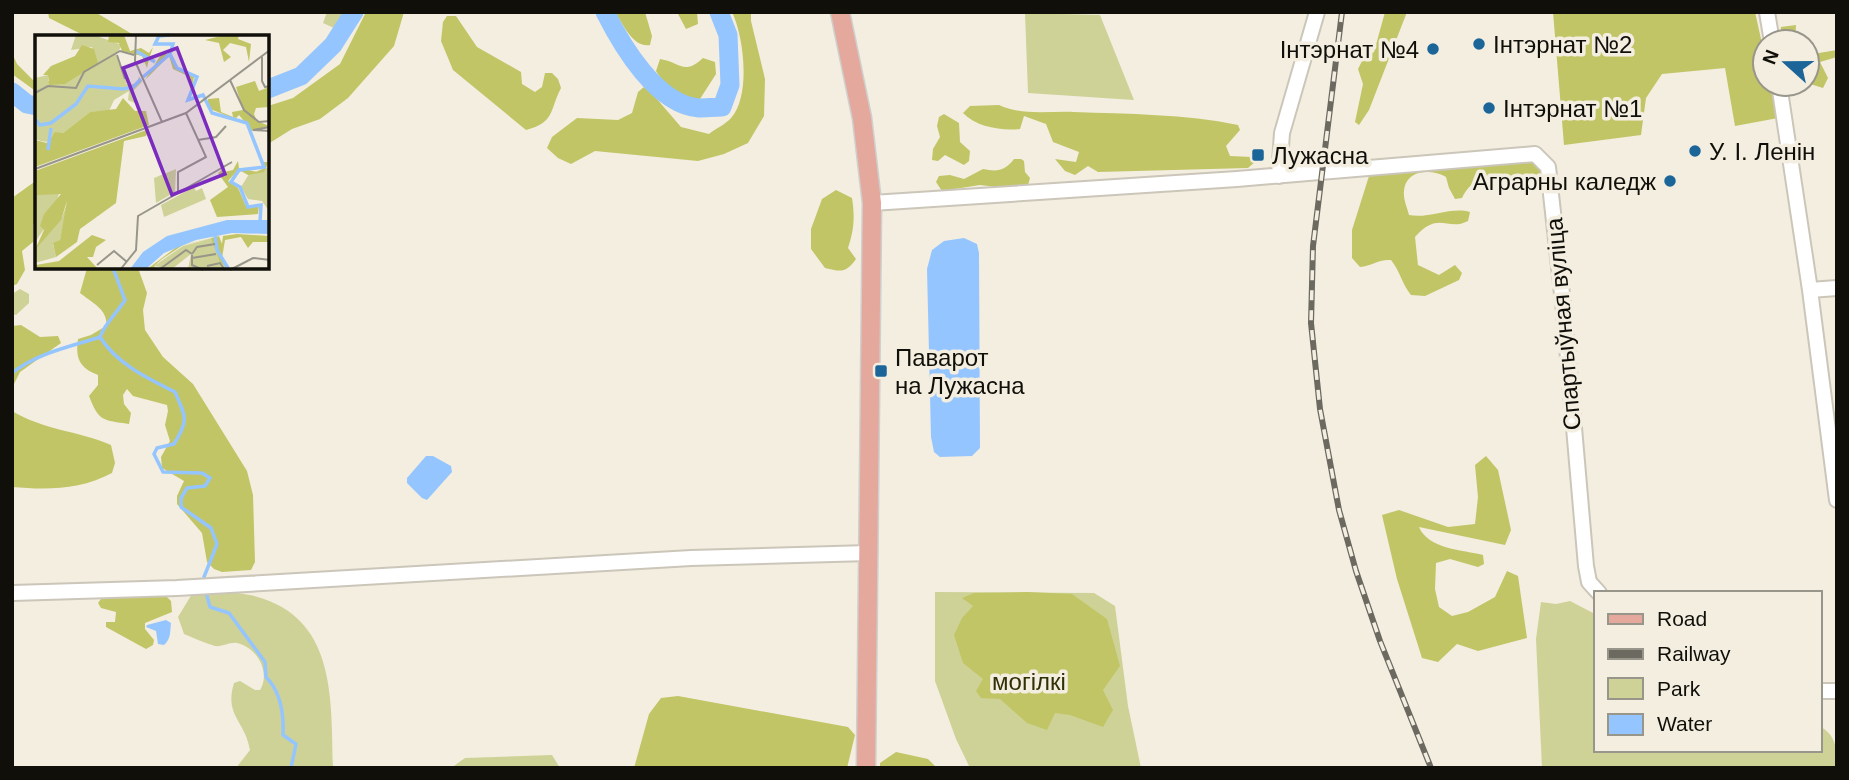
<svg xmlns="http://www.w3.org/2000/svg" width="1849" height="780" viewBox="0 0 1849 780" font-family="Helvetica,sans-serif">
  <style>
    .green { fill: #ced296 }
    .forest { fill: #c1c565 }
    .water { fill: #95c5ff }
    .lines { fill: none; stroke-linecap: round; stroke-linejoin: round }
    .stream { stroke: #95c5ff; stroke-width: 3.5 }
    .river { stroke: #95c5ff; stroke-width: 19 }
    .minor-casing { stroke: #cbc6b9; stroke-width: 18 }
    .major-casing { stroke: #cfcfce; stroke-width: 21 }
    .minor { stroke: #fff; stroke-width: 14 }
    .major { stroke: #e4a89d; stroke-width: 18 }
    .rail-casing { stroke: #6c6961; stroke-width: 6 }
    .rail { stroke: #f3eee0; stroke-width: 3.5; stroke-dasharray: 10; stroke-linecap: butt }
    .poi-dot { fill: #1c6599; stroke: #f3eee0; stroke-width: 2.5 }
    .labels { text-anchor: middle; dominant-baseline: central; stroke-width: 7; stroke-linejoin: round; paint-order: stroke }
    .poi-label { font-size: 24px; fill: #100f0a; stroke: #f3eee0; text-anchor: start }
    .street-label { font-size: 24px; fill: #100f0a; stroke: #f3eee0 }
    .park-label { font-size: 24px; fill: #2f3005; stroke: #f3eee0 }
    .inset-river { fill: none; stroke: #95c5ff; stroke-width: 3.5 }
    .inset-road { fill: none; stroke: #98958a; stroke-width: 2 }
    .view { fill: #7b2cbf; fill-opacity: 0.15; stroke: #7b2cbf; stroke-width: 3.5 }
    .inset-edge { fill: none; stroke: #100f0a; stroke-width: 3.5 }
  </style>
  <rect width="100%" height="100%" fill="#f3eee0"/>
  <!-- green -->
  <path class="green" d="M327,12H344L334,28L323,23Z
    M1025,13L1100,15L1134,100L1028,93Z
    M20,289L29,294V303L16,315L12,314V294Z
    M935,592L1094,593L1115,606L1128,706L1141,768H970L956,739L935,681Z
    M237,593C246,594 256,596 264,599C337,624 331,704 333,768H236L250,750C245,720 224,716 234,683L240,681L255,690H260C271,673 257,647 237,643C229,642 223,647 215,646C205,643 194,638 184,634L178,617L192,594Z
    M1570,601L1595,614V750H1819V726C1837,735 1837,750 1837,768H1542L1536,639L1541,602L1556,604Z
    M552,755L560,768H451L465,758Z"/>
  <!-- forest -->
  <path class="forest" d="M48,12H95L137,37H82L81,34L49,18Z
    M366,12H404L394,46L348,98L320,119L292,129L268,144V106L293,98L340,64Z
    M615,12H645L652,36L650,45C633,48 623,24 615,12Z
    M677,12H697L698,24L686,29Z
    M732,12H751V21L765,79L764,116L748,143L724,154L698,161L595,151L571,164L558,158L547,148L552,137L577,118L618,120L632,113L638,92L644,87L650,91L681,127L709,134C715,129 726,124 731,118C751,96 744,37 732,12Z
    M1385,12H1407L1369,110L1359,125L1355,122L1363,84L1358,69L1363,59L1374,52Z
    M1553,12H1755L1765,57V84H1771L1778,118L1735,126L1725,68L1662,74L1646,98L1641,135L1564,145Z
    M447,16H456L477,47L521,72L522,84L535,92L542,87L545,73H552L558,79L561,88C549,112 555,122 526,130L453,70L441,41L443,22Z
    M1796,25L1795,42H1780L1781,27Z
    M1837,50V57L1820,62L1828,78L1823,88L1807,83V52L1813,54Z
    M12,53L17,64L37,84V92L12,74Z
    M703,58L715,62L716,74L700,99C679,99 666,87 656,71L660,59C680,62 684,76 703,58Z
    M999,105C1023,116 1048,111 1074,112C1128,114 1185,114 1238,125L1240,130L1226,146L1230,156L1252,157L1256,161L1248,168L1098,172L1088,166L1075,175L1065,171L1055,159L1076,162L1079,152L1053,142L1046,124L1024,116L1020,129C1002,131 976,127 963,113L970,106Z
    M944,114L959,123L960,142L970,151L969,161L964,165L945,155L938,161L932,160L933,149L940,137L937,126L939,117Z
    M1014,159H1021L1024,161L1025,172L1030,178L1028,185L1014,189L980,185L942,191L936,182L939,176L950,175L964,179L983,169C997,172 1005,171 1014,159Z
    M1530,159L1539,163L1541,175C1515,188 1481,160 1462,198L1455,199L1449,188L1446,177C1432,169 1406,169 1404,191C1403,199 1407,207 1409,215C1429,219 1451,206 1470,212L1468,221C1447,232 1439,210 1415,237L1418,265L1439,275L1455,265L1462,273L1459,280L1425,296L1411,295C1402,284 1400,271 1391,260C1378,259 1372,266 1360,267L1352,258V230L1369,176L1382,170Z
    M37,180V223L33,224V242L22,251L25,270L17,284L12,286V198Z
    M836,190L852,198C855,217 854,230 848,248L856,259C846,273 841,272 825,268L811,249V229L822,199Z
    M87,268H138L147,293L143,310L145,330L163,357L193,384L247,471L253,495L255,562L251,570L222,572L214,569L207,562L202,533L177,504V496L184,481L162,468L161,457L170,441L165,425L168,411L167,405L133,396L127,389L123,395L124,404L131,413L129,424C103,420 99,422 89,396L98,385V375C80,368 75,359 78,339L91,335L106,326C109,310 91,302 80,293Z
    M21,325L40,337L58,336L61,343L20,372L12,388V326Z
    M12,411C43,430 79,431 111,445L115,463L112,473C80,490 47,490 12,487Z
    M1486,456L1498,470L1511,530L1505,545L1419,527C1428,549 1463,550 1483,555L1484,564L1478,567L1450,559L1436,563L1435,589L1439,607L1452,616L1468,612L1495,597L1507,571L1518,576L1527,638L1478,651L1457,644L1438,662L1422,658L1397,579L1382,515L1399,510L1448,527L1475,524L1478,497L1475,465Z
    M1028,592L1072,594L1107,619L1120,666L1103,690L1113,710L1103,727L1070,715L1055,713L1047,730L1027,723L1000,699L981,698L976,691L983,679L963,663L954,635L962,618L973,606L962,598L974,593Z
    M104,595H165L171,601L172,612L145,623V629L154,640L153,645L146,649L106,627V622H115L116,612L101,608L98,603Z
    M678,696L848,727L855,735L847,768H634L649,714L661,698Z
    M896,752L928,759L937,768H880V763Z"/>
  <!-- water -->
  <path class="water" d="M964,238L977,244L979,253L980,448L972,456L940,457L934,452L931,437L927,269L932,250L944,241Z
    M426,456H433L451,466L452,472L427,500L422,498L407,483V478Z
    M166,620L171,623C170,632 171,639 164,645L158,644L156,631L146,627L147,625Z"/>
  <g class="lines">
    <!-- stream -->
    <path class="stream" d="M113,268L125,300C117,313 105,323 100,337C117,364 147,378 175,392C186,417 189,420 174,444L157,448L154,454L163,472L202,473L210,478L205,486L187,488L181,498V507L211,528L217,544L204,577
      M12,373C37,353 69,347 100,337
      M207,596L210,607L229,613L265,662L266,677C281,692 284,714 283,735L296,744L291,768"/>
    <!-- river -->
    <path class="river" d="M605,12C622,46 657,105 699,108C706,108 714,107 722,107L730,85L728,35L719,12
      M268,89L301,76L333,45L354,12
      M12,92L27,104L37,106"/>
    <defs>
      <path id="minor" d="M1767,12L1772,42
        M1779,84L1810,290L1837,500
        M1279,176L1282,133L1317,12
        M872,203L1237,179L1535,154L1548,167L1564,312L1586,566L1589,582L1599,593
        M1810,290L1837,288
        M12,593L177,588L691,558L869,553
        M1819,691H1837"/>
      <path id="major" d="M840,12L862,118L872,203L866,768"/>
    </defs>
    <!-- minor casing -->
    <use href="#minor" class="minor-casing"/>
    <!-- major casing -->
    <use href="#major" class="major-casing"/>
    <!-- minor -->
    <use href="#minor" class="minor"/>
    <!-- major -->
    <use href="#major" class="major"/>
    <defs>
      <path id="rail" d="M1342,12L1313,246L1311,323L1320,409L1339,510L1356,571L1380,641L1431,768"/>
    </defs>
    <!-- rail casing -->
    <use href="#rail" class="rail-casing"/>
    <!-- rail -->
    <use href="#rail" class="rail"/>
  </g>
  <!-- markers -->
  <g class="poi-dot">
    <circle cx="1479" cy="44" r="7"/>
    <circle cx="1433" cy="49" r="7"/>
    <circle cx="1489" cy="108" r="7"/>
    <circle cx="1695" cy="151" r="7"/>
    <rect x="1251" y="148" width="14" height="14" rx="3.5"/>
    <circle cx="1670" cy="181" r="7"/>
    <rect x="874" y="364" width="14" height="14" rx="3.5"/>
  </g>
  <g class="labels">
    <!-- poi labels -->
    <g class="poi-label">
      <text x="1493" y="44">Інтэрнат №2</text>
      <text x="1419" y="49" text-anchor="end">Інтэрнат №4</text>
      <text x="1503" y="108">Інтэрнат №1</text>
      <text x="1709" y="151">У. І. Ленін</text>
      <text x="1272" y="155">Лужасна</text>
      <text x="1656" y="181" text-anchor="end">Аграрны каледж</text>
      <text x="895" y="357">Паварот<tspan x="895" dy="28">на Лужасна</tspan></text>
    </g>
    <!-- street labels -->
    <g class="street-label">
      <text transform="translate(1563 324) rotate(-95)">Спартыўная вуліца</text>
    </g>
    <!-- park labels -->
    <g class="park-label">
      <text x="1029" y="681">могілкі</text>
    </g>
  </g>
  <!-- overview -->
  <g transform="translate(35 35)">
    <rect width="234" height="234" fill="#f3eee0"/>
    <path d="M41,0H59L87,10L81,20L94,47L90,49H102L104,41L107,47L97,57L104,70L93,65L94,56L79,65L74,76L55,77L28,98L16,101L15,94L13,107L6,106L0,104V43L13,40V46H34L61,28L57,12L36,15ZM234,132V176L227,166L213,164L206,152L214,139ZM141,134L140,157L121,168L119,143ZM159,152L161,156L167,153L171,164L129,182L126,170ZM25,156L20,170L9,179V194L0,207V157ZM33,166L25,205L18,209L21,222L0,228V215L27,182ZM177,203L193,234H153L156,219L137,234L119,231L148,211Z" fill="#ced296"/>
    <path d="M74,0H89L95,16L106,13L114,18L118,12L115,21L120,25L114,24L112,33L107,21L87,16L84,8L73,7ZM190,0H204L203,4L216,9L214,27L211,12L195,8L188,15L196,22L189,27L184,8L170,5ZM47,10L59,14L63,28L30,49L14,50L13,40H8L16,31L40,21ZM127,18L136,21L143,35L159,42L157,52L155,42L138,34L134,21L110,45ZM220,46L224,56L234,52V72L221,73L219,79L222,86L234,91L217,96L204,80L201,83L195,82L173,73V64L184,63L186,77L198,82L197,77L208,75L201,52ZM88,63L100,76H111L114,90L0,132V105L12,108L20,97L28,98L55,77L81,74ZM114,94L111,101L89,106L81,168L45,194L42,207L21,222L18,208L25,205L32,166L26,185L0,215L9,195L5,191L9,179L26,159L2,160L0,136ZM203,126L204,133L222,137L229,133L228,127H234L229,137L213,140L206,136L197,144L201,137L193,146L203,153L211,171H224L223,179L182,182L175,165L193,152L183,138L187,135L190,142L189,137L198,135ZM57,200L71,205L61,212L58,222H52L63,234H0L1,230L24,226ZM184,201L187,209L188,201L202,199L234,201V207H218L213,213L206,202L190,205L187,223L194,234L185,227L176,203L148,210L127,224L119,231L122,234L111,235L143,211Z" fill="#c1c565"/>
    <path d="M192,185H234V199L197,198L161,205L129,218L111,234H95L108,217L132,201Z" fill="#95c5ff"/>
    <path class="inset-river" d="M135,0L124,1L120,9H138L135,19L142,33L162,42L153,65L168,60L177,78L212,88L229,132L204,135L196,147L205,152L213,172L226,170L225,187M101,16L120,27M108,42L135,19M0,84L5,90L16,88L41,69L53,51L88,54L98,52L106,44M13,115L16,93M180,201L182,215L193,233"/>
    <path class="inset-road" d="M101,0L100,26L127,87M82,20L90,44M227,22V46L230,52L235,51M195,45L209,75L224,87L235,86M0,58L13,51L41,53L49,37L85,16L99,20M235,92L218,95L235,96M163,105L181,102L191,91M0,134L151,78L235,15M143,158V137L171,122L151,78M157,219L162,212L180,209M157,220V230L168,235M157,223L181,219M62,230L79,216L92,227M172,231L185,228L190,235M125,234L151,215L157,219M85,235L101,215L103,181L197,127M195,235L218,223L235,225"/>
    <path class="view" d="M142,13L190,139L137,160L88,33Z"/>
    <rect width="234" height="234" class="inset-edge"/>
  </g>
  <!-- border -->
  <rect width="1849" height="780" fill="none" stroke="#100f0a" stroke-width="28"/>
  <!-- legend -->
  <rect x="1594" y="591" width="228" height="161" fill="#f3eee0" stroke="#98958a" stroke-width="2"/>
  <rect x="1608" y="614" width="35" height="10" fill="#e4a89d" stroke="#98958a" stroke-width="2"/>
  <text x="1657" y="626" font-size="21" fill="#100f0a">Road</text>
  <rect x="1608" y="649" width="35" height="10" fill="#6c6961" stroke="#98958a" stroke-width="2"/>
  <text x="1657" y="661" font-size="21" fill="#100f0a">Railway</text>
  <rect x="1608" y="678" width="35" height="21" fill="#ced296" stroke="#98958a" stroke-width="2"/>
  <text x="1657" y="696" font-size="21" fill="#100f0a">Park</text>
  <rect x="1608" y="714" width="35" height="21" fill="#95c5ff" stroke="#98958a" stroke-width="2"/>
  <text x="1657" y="731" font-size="21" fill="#100f0a">Water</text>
  <!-- north arrow -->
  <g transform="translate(1786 63) rotate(291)"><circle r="33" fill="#f3eee0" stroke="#98958a" stroke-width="2"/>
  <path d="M0-5L12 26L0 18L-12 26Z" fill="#1c6599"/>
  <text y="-10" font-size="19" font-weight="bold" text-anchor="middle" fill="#100f0a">N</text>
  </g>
</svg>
